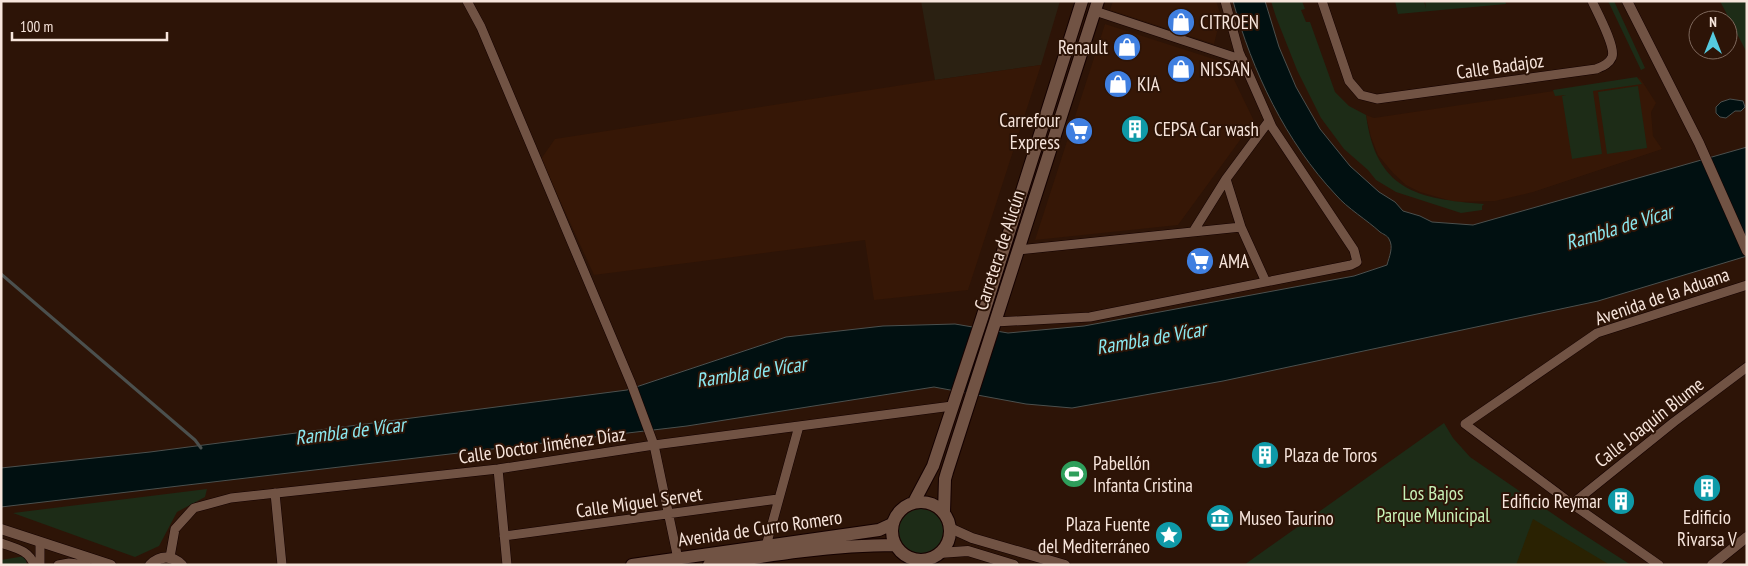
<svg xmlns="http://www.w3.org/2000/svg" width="1748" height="566" viewBox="0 0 1748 566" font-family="'PT Sans Narrow',sans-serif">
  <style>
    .commercial { fill: #2b2112 }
    .built { fill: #361706 }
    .green { fill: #1d2c17 }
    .sand { fill: #2a2202 }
    .water { fill: #011011; stroke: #4b504e }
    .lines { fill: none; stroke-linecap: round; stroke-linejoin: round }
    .stream { stroke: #4b504e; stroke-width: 3 }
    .minor-casing { stroke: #140100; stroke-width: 10 }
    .tertiary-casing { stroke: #140100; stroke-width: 11 }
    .secondary-casing { stroke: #140100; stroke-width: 14 }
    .minor { stroke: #715344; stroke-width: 9 }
    .tertiary { stroke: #715344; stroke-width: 10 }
    .secondary { stroke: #715344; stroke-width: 12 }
    .labels { text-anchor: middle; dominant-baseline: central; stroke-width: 4; stroke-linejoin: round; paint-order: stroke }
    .poi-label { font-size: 19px; fill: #f7e5dc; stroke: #2d1407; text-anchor: start }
    .street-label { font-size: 19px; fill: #f7e5dc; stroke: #2d1407 }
    .park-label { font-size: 19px; fill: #c8f2b7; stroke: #2d1407 }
    .water-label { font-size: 20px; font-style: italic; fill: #8be8f0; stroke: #2d1407 }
  </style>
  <rect width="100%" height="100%" fill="#2d1407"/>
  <!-- commercial -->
  <path class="commercial" d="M921,1H1060L1041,65L935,80Z"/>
  <!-- built -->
  <path class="built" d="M1113,1H1216L1221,16L1214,44L1110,10Z
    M1105,24L1226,63L1254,121L1178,225L1035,240Z
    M1041,65L968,290L874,300L865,240L594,275L541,159L555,139L935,80Z
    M1640,78L1656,103L1651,112L1653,136L1662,149L1533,192L1495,201L1455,202L1420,192L1406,185L1393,173L1378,155L1371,137L1366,115L1374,118Z"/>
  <!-- green -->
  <path class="green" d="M1271,1H1302L1305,9L1301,10L1306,22H1310L1335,92L1349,106L1366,115C1376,190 1417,199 1484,204L1482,206V210L1461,213L1396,192L1376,180L1368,170L1344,149L1321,118L1297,70L1276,17Z
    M1395,1H1424L1426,9L1425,1H1505L1506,4L1398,14Z
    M1608,1H1614L1645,68L1641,70Z
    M1720,1H1747V53Z
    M1637,77L1642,84L1593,91L1602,154L1572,159L1562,96L1566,95L1555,96L1553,90Z
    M1638,86L1647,148L1607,154L1598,92Z
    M1444,423L1453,438L1470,457L1572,527L1631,565H1244Z
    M207,489L205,497L177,512L159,546L135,557L13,513Z
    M899 531a22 22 0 1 1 44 0a22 22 0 1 1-44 0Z
    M25,556L27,565H1V560Z"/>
  <!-- sand -->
  <path class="sand" d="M1533,519L1610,565H1516Z"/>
  <!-- water -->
  <path class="water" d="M1233,1H1265L1279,47L1296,87L1320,129L1350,166L1379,192L1395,202L1403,211L1420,216L1432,222L1473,225L1747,147V256L1598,301L1223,381L1072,408L1026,404L934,387L687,426L1,507V468L150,452L627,390L786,337L883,326L955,324L1008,333L1084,326L1354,276L1387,265C1389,257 1394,247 1389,239C1388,236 1383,234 1380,232C1367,220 1347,208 1336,195C1286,142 1252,71 1233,1Z
    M1730,99L1743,101L1745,107L1741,111H1735L1726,118L1720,117L1716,113V107L1721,102Z"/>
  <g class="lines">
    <!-- stream -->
    <path class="stream" d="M1,274L195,440L201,448"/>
    <defs>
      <path id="minor" d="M467,1L481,27L631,383L654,445L678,559
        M1322,1L1349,81L1361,95L1377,99L1596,69C1603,66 1609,64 1612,57C1616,47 1597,12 1592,1
        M1095,11L1243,60
        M1226,179L1241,227
        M1193,232L1226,179L1269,121
        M1018,250L1241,227L1266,282
        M995,322L1090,317L1351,265L1357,262L1354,250L1272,127L1239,52L1225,1
        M498,469L507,565
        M275,493L282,565
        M1572,504L1674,422L1747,367
        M504,536L778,499
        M1,543C15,548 29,550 34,565
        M766,546L799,426
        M170,557L175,529L194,508L231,498L498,469L654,445L952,406
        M40,565V542
        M58,565L69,563L78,564L90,559
        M1659,565L1572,504L1465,424L1597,333L1747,285"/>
      <path id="tertiary" d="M1627,1L1699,143L1747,251
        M950,528L972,538L1065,565
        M1,529L111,565
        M939,553L968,551L1014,565
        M150,565C160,555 172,555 182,565
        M1712,565L1747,537"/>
      <path id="secondary" d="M892 531a29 29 0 1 1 58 0a29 29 0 1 1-58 0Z
        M914,502L933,466L982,318L1082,1
        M944,512L945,479L947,472L1098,1
        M632,565L879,530L892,524
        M709,565C770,555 833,545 895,545"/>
    </defs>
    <!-- minor casing -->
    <use href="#minor" class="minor-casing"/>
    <!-- tertiary casing -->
    <use href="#tertiary" class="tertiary-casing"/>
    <!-- secondary casing -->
    <use href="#secondary" class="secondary-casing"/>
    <!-- minor -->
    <use href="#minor" class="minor"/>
    <!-- tertiary -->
    <use href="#tertiary" class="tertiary"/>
    <!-- secondary -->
    <use href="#secondary" class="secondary"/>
  </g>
  <!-- icons -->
  <defs>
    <symbol id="shop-disc" viewBox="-11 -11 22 22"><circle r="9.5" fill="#3f7fe0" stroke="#2d1407"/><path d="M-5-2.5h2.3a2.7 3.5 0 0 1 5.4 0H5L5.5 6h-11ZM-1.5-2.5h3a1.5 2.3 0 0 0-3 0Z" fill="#fff"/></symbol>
    <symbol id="building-disc" viewBox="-11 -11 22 22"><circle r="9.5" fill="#0f9aa8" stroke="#2d1407"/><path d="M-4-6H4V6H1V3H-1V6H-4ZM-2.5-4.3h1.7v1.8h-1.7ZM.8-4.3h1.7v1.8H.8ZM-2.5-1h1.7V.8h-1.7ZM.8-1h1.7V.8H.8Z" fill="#fff"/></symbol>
    <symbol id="supermarket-disc" viewBox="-11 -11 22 22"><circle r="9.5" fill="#3f7fe0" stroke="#2d1407"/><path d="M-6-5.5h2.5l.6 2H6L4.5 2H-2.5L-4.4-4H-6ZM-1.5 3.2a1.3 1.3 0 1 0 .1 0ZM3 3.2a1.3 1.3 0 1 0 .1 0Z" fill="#fff"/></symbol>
    <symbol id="stadium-disc" viewBox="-11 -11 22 22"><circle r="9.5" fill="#2e9e5b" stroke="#2d1407"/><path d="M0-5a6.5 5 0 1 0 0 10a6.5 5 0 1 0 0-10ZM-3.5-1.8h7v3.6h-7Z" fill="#fff"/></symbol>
    <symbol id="museum-disc" viewBox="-11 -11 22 22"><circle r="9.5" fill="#0f9aa8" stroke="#2d1407"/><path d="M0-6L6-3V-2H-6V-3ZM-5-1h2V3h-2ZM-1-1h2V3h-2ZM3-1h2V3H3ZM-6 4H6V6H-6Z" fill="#fff"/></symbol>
    <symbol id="sight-disc" viewBox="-11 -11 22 22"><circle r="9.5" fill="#0f9aa8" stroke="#2d1407"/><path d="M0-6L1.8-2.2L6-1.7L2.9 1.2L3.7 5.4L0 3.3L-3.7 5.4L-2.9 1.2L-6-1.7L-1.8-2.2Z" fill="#fff"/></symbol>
  </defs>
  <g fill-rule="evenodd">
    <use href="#shop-disc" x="1165" y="6" width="32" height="32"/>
    <use href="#shop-disc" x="1111" y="31" width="32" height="32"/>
    <use href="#shop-disc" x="1165" y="53" width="32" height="32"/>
    <use href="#shop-disc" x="1102" y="68" width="32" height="32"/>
    <use href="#building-disc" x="1119" y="113" width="32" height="32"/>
    <use href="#supermarket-disc" x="1063" y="115" width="32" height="32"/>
    <use href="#supermarket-disc" x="1184" y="245" width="32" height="32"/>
    <use href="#building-disc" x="1249" y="439" width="32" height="32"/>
    <use href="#stadium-disc" x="1058" y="458" width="32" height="32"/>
    <use href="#building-disc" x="1691" y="472" width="32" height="32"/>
    <use href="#building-disc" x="1605" y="485" width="32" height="32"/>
    <use href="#museum-disc" x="1204" y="502" width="32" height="32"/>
    <use href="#sight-disc" x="1153" y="519" width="32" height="32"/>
  </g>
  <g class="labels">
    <!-- poi labels -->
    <g class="poi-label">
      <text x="1200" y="22">CITROEN</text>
      <text x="1108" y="47" text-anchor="end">Renault</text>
      <text x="1200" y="69">NISSAN</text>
      <text x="1137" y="84">KIA</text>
      <text x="1060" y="120" text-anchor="end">Carrefour<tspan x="1060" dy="22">Express</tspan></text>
      <text x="1154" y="129">CEPSA Car wash</text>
      <text x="1219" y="261">AMA</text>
      <text x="1284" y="455">Plaza de Toros</text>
      <text x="1093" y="463">Pabellón<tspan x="1093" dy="22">Infanta Cristina</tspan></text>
      <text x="1602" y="501" text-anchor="end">Edificio Reymar</text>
      <text x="1707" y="517" text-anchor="middle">Edificio<tspan x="1707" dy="22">Rivarsa V</tspan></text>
      <text x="1239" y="518">Museo Taurino</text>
      <text x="1150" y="524" text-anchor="end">Plaza Fuente<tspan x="1150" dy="22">del Mediterráneo</tspan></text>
    </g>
    <!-- street labels -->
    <g class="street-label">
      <text transform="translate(1500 66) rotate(-8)">Calle Badajoz</text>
      <text transform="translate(999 250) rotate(-72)">Carretera de Alicún</text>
      <text transform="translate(1662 296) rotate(-19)">Avenida de la Aduana</text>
      <text transform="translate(1649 422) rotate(-38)">Calle Joaquín Blume</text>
      <text transform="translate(542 445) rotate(-8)">Calle Doctor Jiménez Díaz</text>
      <text transform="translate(639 502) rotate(-8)">Calle Miguel Servet</text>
      <text transform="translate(760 528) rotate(-8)">Avenida de Curro Romero</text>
    </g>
    <!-- park labels -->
    <g class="park-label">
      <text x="1433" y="493">Los Bajos<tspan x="1433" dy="22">Parque Municipal</tspan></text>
    </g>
    <!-- water labels -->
    <g class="water-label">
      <text transform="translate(1619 227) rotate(-17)">Rambla de Vícar</text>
      <text transform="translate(1151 338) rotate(-10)">Rambla de Vícar</text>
      <text transform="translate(751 372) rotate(-9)">Rambla de Vícar</text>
      <text transform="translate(350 431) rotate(-7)">Rambla de Vícar</text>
    </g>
  </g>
  <!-- border -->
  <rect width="1748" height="566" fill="none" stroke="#f7e5dc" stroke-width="5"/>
  <!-- north arrow -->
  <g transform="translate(1713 35)"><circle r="24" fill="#2d1407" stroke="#7e685c"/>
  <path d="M0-4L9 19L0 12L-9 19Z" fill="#55cadf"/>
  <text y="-8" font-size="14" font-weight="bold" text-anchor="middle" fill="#f7e5dc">N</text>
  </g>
  <!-- scale -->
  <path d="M12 32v8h155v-8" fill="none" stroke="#f7e5dc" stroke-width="2.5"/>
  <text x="20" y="32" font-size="15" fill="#f7e5dc" stroke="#2d1407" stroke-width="4" paint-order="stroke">100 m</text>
</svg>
